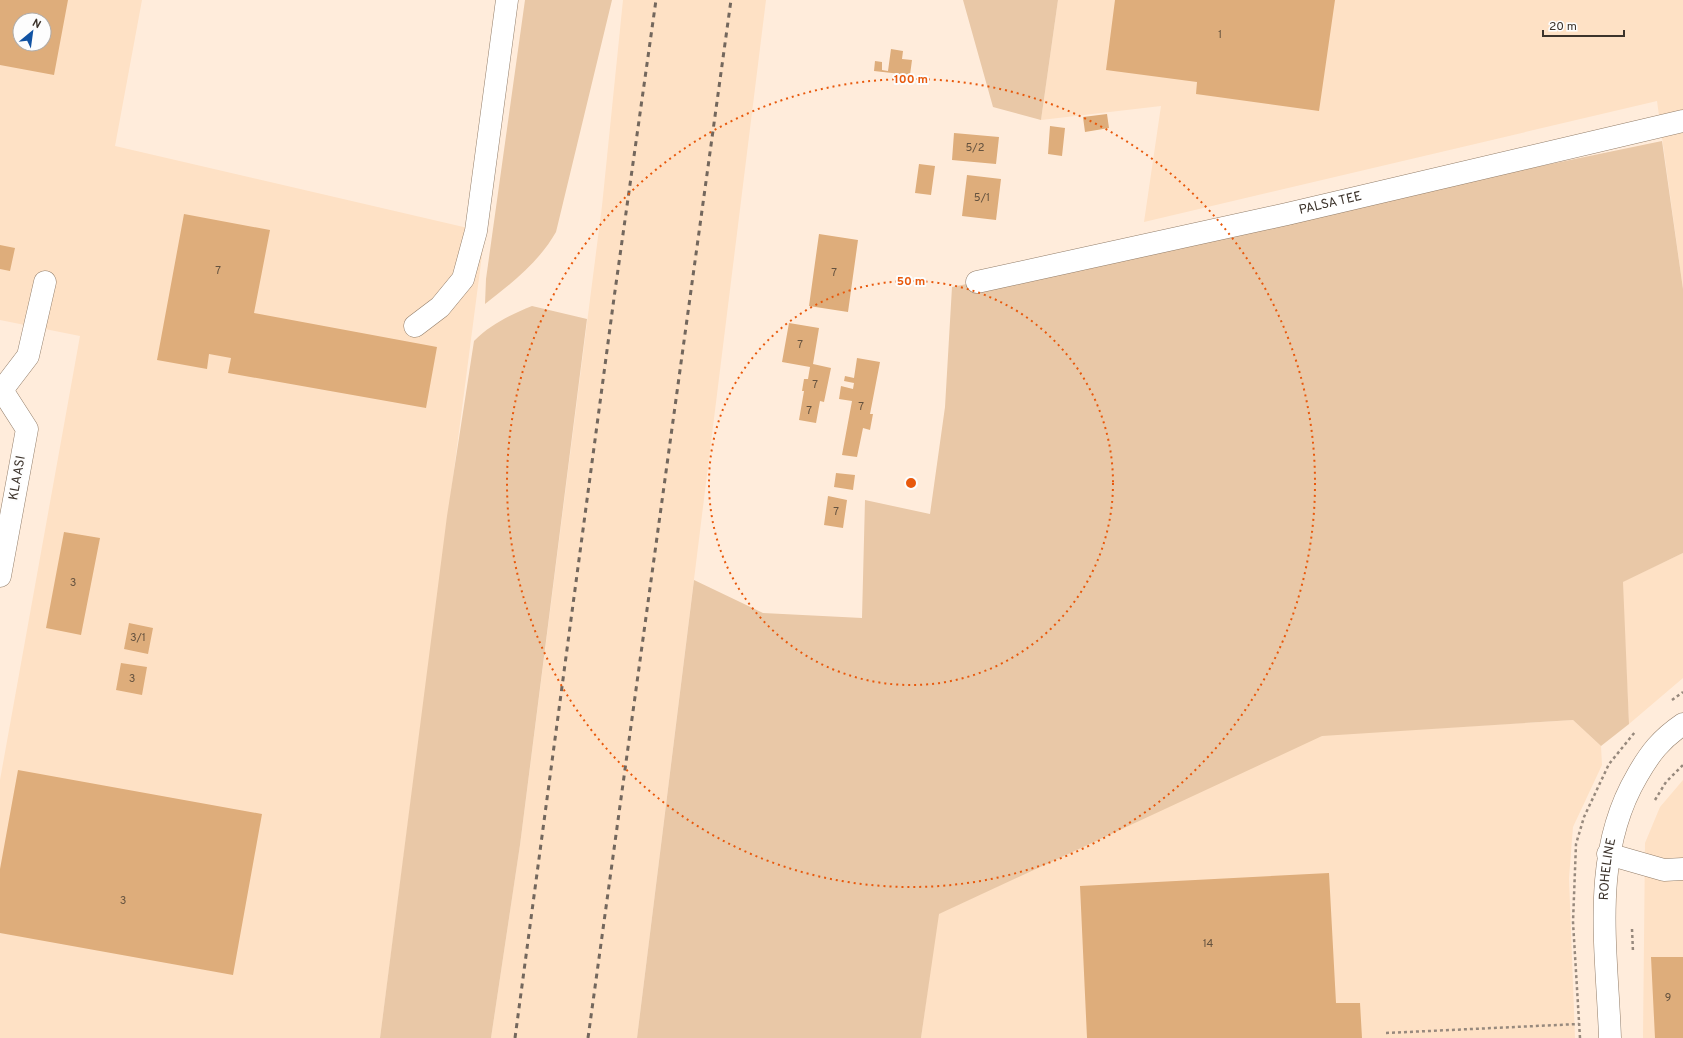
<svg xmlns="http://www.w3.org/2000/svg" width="1683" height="1038" viewBox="0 0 1683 1038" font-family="Overpass,sans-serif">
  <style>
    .built { fill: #fee1c5; fill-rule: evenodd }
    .green { fill: #e9c8a7 }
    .building { fill: #dead7b; fill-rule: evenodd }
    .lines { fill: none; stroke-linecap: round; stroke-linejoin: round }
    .minor-casing { stroke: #927d69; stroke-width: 23 }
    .path { stroke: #97897d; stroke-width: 2.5; stroke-dasharray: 3 3; stroke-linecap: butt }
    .minor { stroke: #fff; stroke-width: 22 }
    .rail { stroke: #73675d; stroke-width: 3; stroke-dasharray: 5 5; stroke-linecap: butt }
    .ring { fill: none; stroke: #e8590c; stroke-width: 2; stroke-dasharray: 2 4 }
    .labels { text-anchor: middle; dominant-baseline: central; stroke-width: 4; stroke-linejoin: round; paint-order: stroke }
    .number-label { font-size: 11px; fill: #64523f }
    .street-label { font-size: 13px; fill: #3c332b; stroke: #fdfdfd }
    .centre { fill: #e8590c; stroke: #fdfdfd; stroke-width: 2 }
    .ring-label { font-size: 12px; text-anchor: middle; font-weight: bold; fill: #e8590c; stroke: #fdfdfd; stroke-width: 4; stroke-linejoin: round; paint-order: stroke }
  </style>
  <rect width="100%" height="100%" fill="#ffecdb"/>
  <!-- built -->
  <path class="built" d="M0,0H142L115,146L485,232L380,1038H0V780L80,336L0,320ZM20,20H44V44H20Z
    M623,0H766L637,1038H491L520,845L602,206Z
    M1058,0H1683V289L1657,101L1144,222L1161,106L1041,120Z
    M1683,553V678L1629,724L1622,582Z
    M1573,720L1601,746L1602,765L1573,827L1569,878L1575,1038H921L938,914L1322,735Z
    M1683,780V1038H1643L1645,843L1660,807Z"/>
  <!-- green -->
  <path class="green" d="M525,0H612L556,232C539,262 512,283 485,304L486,279Z
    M963,0H1058L1041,120L993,107Z
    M1662,141L1683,289V553L1623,582L1629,724L1601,746L1573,720L1322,736L939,914L921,1038H637L694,580L763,613L862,618L865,500L930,514L945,407L952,287Z
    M532,306L587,319L520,845L491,1038H380L447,516L474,341C491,324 510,315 532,306Z"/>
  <!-- building -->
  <path class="building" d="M0,0H68L54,75L0,65ZM20,20H44V44H20Z
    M1115,0H1335L1319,111L1196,94L1197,82L1106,70Z
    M891,49L903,51L902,59L912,60L910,75L874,71L875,61L882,62V70L888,71Z
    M1107,114L1109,128L1085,132L1083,117Z
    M1050,126L1065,128L1062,156L1048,154Z
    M954,133L999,137L996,164L952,160Z
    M919,164L935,166L931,195L915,193Z
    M967,175L1001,179L996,220L962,216Z
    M184,214L270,230L254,313L437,347L426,408L228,373L231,358L209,354L207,369L157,360Z
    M819,234L858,240L848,312L809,306Z
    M0,245L15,248L10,271L0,269Z
    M789,323L819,328L813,364L831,368L824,402L820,401L816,423L799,420L804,391H802L804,379H808L810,367L782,362Z
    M857,358L880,362L870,414H873L870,430L863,428L857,457L842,455L852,401L839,399L841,386L853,389L854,383L844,381L845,376L854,378Z
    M836,473L855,475L853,490L834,487Z
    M828,496L847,500L843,528L824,525Z
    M64,532L100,538L81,635L46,628Z
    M129,623L153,628L148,654L124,649Z
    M121,663L147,667L142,695L116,690Z
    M18,770L262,814L233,975L0,933V869Z
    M1329,873L1336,1003H1360L1362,1038H1087L1080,886Z
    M1651,957H1683V1038H1655Z"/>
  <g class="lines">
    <defs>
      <g id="minor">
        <path id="s1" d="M977,282L1287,214L1683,121"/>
        <path d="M415,326L440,307L463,279L476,231L507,0"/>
        <path d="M0,387L27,429L0,576"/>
        <path d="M2,390L28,356L45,282"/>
        <path d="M1608,854L1664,870L1683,869"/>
        <path id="s2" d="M1610,1038C1607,949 1590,856 1637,776C1650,753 1661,739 1683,724"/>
      </g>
    </defs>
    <!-- minor casing -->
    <use href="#minor" class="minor-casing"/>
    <!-- path -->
    <path class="path" d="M1672,700L1683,692
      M1655,800L1666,782L1683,765
      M1632,929L1633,952
      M1386,1033L1579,1024
      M1580,1038L1573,922L1576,844L1584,817L1609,764L1635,732"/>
    <!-- minor -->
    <use href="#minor" class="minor"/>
    <!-- rail -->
    <path class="rail" d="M515,1038L614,298L656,0
      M588,1038L731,0"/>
  </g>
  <!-- distance rings -->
  <g class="ring">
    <circle cx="911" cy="483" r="202"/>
    <circle cx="911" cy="483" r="404"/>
  </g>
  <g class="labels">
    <!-- number labels -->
    <g class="number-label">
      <text x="1220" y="35">1</text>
      <text x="975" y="148">5/2</text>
      <text x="982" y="198">5/1</text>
      <text x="218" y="271">7</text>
      <text x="834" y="273">7</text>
      <text x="800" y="345">7</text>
      <text x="815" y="385">7</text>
      <text x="861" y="407">7</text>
      <text x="809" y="411">7</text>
      <text x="836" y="512">7</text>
      <text x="73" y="583">3</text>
      <text x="138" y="638">3/1</text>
      <text x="132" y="679">3</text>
      <text x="123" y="901">3</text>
      <text x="1208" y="944">14</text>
      <text x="1668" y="998">9</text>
    </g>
    <!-- street labels -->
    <g class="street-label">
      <text stroke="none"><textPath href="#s1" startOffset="362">PALSA TEE</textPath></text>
      <text transform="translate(18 478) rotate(-80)">KLAASI</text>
      <text stroke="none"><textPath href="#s2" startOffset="169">ROHELINE</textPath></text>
    </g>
  </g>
  <circle cx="911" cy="483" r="6" class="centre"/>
  <g class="ring-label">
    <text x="911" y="83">100 m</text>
    <text x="911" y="285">50 m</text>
  </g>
  <!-- north arrow -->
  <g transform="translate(32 32) rotate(29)"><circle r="19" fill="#fdfdfd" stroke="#b0aca9"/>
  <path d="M0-3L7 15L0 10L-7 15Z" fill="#1153a3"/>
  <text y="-6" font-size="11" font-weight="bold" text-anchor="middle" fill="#3c332b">N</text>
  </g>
  <!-- scale -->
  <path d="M1543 30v6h81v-6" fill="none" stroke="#3c332b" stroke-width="2"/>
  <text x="1549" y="30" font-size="12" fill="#3c332b" stroke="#fdfdfd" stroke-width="3" paint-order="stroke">20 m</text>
</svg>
